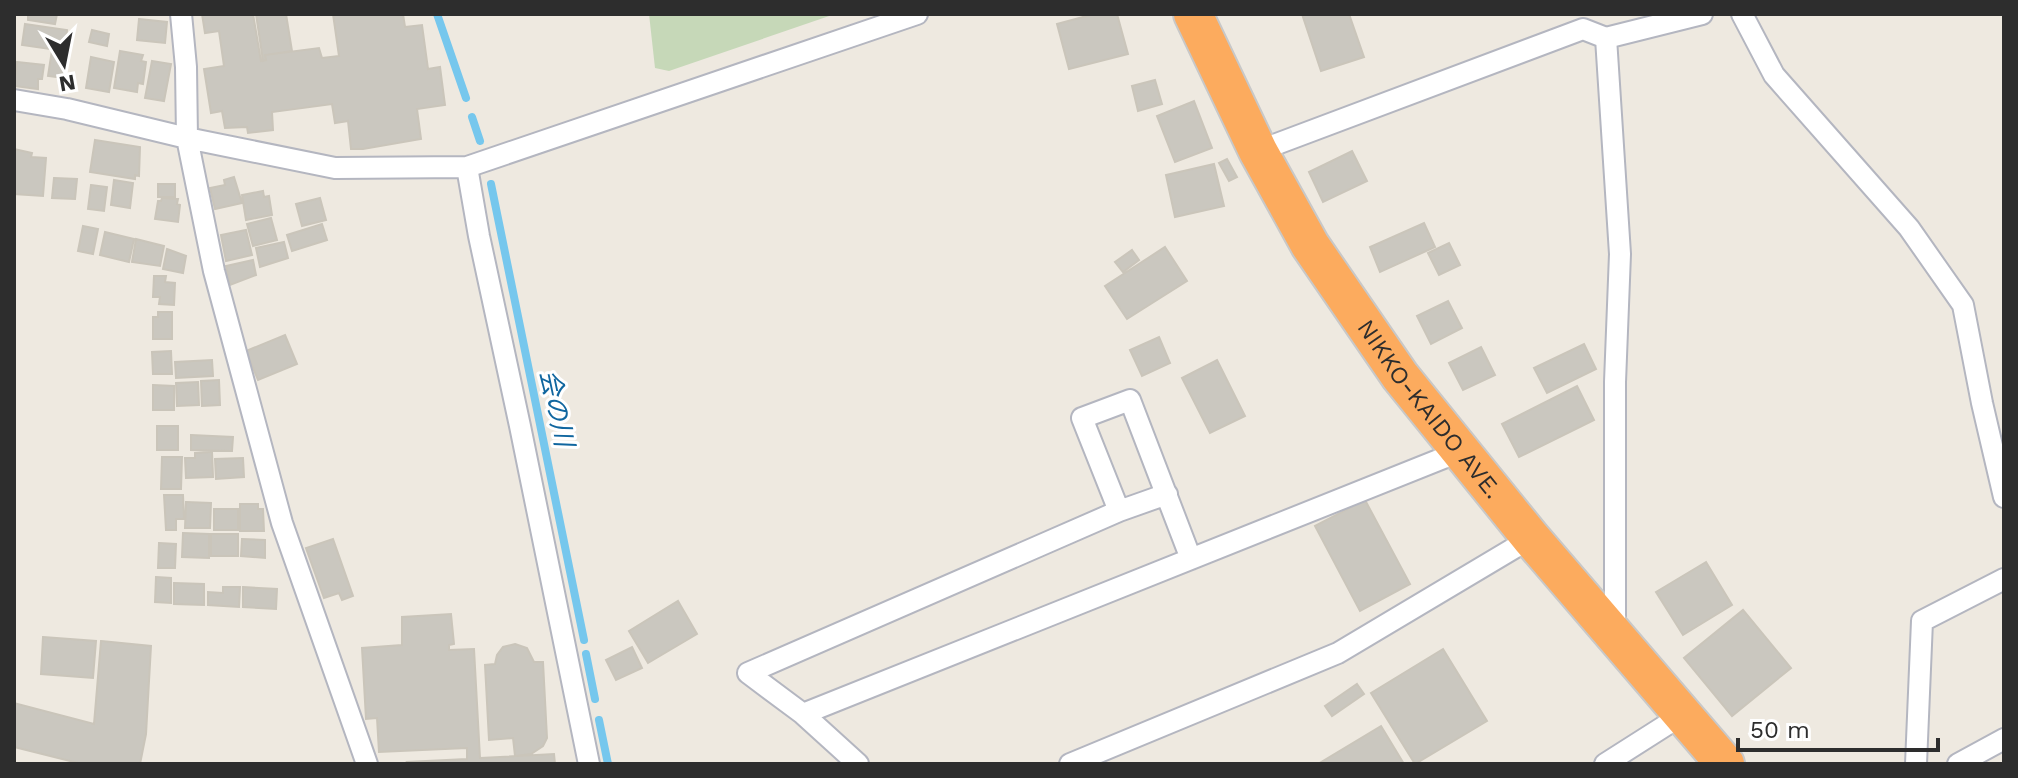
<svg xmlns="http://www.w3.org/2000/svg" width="2018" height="778" viewBox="0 0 2018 778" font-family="'Work Sans','Noto Sans JP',sans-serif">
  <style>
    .cemetery { fill: #c6d8b8 }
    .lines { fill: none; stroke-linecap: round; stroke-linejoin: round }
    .stream { stroke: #76c7ed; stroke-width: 8 }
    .building { fill: #cac7bf; stroke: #cac5ba; stroke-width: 2 }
    .street-casing { stroke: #b4b6c0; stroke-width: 24 }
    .highway-casing { stroke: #c8c8c8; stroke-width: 42 }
    .street { stroke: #fff; stroke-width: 20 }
    .highway { stroke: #fcab5e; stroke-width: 38 }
    .labels { text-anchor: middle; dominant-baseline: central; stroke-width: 6; stroke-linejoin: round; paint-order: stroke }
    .street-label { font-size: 24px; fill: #2d2d2d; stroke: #fff }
    .water-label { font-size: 26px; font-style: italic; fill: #10669f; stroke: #fff }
  </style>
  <rect width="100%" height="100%" fill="#eee9e0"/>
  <!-- cemetery -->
  <path class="cemetery" d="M649,14H835L669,71L655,68Z"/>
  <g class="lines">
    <!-- stream -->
    <path class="stream" d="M437,14L466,98
      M472,117L480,141
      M491,184L584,640
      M586,654L595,699
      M599,720L608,764"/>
  </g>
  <!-- building -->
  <path class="building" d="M28,14H57L55,24L28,20Z
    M202,14H253L261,61L266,60L265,55L319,48L322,58L339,56L333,14H403L405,27L422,25L428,69L440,67L445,105L417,109L421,139L363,149H351L348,121L335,123L332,104L272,112L273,130L248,133L247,127L225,128L222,111L211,113L204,69L224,66L219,31L205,33Z
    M256,14H286L292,51L265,55L266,60L263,61Z
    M1094,14H1117L1128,54L1069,69L1057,24Z
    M1302,14H1349L1364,57L1321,71Z
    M139,19L167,22L165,43L137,40Z
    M25,24L67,30L65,51L22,45Z
    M92,30L109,34L107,46L89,42Z
    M52,50L67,52L63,78L48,76Z
    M120,51L143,55L141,61L146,62L143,84L138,83L137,92L114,88Z
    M91,57L114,62L109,92L86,88Z
    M152,61L171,64L164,101L145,98Z
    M17,62L44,65L42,79H38V89L14,86Z
    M1155,80L1162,104L1138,111L1132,86Z
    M1194,101L1212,148L1175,162L1157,116Z
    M95,140L140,147L139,176L135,175V179L90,172Z
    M14,149L32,153L31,157L46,158L43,196L14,194Z
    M1352,151L1367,181L1323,202L1309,172Z
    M1227,159L1237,177L1229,181L1219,163Z
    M1214,164L1224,206L1175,217L1166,175Z
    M234,177L242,203L215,209L210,188L225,185L224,180Z
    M54,178L77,179L75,199L52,198Z
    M114,180L133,183L130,208L111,205Z
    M158,184H175V197H158Z
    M91,185L107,187L104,211L88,209Z
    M263,191L264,197L269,196L272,215L246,220L242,195Z
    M162,198L178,199L177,204L180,205L178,222L155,219L158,201H161Z
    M320,198L326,220L302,226L296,204Z
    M271,218L277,240L253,246L247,224Z
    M1424,223L1435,247L1380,272L1370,247Z
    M322,224L327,240L292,251L287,235Z
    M83,226L98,229L93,254L78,251Z
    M246,230L252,255L226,261L221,235Z
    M105,232L134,239L129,262L100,255Z
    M136,239L164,246L160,266L132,262Z
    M284,242L288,258L260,267L256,248Z
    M1449,243L1460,265L1439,275L1428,253Z
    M1165,247L1187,281L1127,319L1105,286Z
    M167,249L186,256L183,273L163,269Z
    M1132,250L1139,260L1123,272L1115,262Z
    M253,260L256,275L230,285L226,266Z
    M154,276H166L165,282L175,283L174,305L159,304L160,297H153Z
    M1448,301L1462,328L1431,344L1417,316Z
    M158,312H172V339H153V317H158Z
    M285,335L297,364L258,380L246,351Z
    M1159,337L1170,363L1142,376L1130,350Z
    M1584,344L1596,369L1547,393L1534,368Z
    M1481,347L1495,375L1463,390L1449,363Z
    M171,351L172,374H153L152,352Z
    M212,360L213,376L176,378L175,362Z
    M1217,360L1245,416L1210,433L1182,378Z
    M219,380L220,405L202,406L201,381Z
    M198,382L199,405L177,406L176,383Z
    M153,385L174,386V410H153Z
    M1577,386L1594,420L1519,457L1502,424Z
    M157,426H178V450H157Z
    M191,435L233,437L232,451L191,450Z
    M212,452L213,477L186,478L185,458H195V453Z
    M162,457H182L181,489H161Z
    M243,458L244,477L216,479L215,459Z
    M164,495H183L184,519H176V530H166Z
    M1365,500L1410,584L1360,611L1315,526Z
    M186,502L211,503L210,528H185Z
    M240,504H258V509H263L264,531H240Z
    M214,509H238V530H214Z
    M183,533L209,534V558L182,557Z
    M211,534H238V556H211Z
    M242,539L265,540V558L241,556Z
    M333,539L353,596L342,600L339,593L324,598L306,548Z
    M159,543L176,544L175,568H158Z
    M1706,562L1732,605L1683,635L1656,592Z
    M156,577L171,578V603L155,602Z
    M174,583L204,584V605L174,604Z
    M223,587H240L239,607L208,605V592L223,593Z
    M243,587L277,589L276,609L243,607Z
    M678,601L697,634L648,663L629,631Z
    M1743,610L1791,668L1732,716L1684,658Z
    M451,614L454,644L449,645V650L474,649L480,758L554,754L555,764H408L407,762L467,759V748L379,752L377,718L366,719L362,648L402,645V617Z
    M43,637L96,641L93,678L41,674Z
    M101,641L151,646L146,734L140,764H82L14,747V703L94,724Z
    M515,644L527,648L534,662H543L547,738L543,746L531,754L515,756L513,738L489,740L485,665L495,664L497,655L503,647Z
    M632,647L642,668L616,680L606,660Z
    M1443,649L1487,721L1415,764L1371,693Z
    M1357,684L1364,694L1332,716L1325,706Z
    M1381,726L1404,764H1318Z"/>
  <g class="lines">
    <defs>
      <path id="street" d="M181,14L186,67L187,138L214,271L282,523L367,764
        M1742,14L1774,75L1909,228L1963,305L1982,403L2004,497
        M1606,38L1620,254L1615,382V630
        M14,100L67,109L187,138L335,168L467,167L917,14
        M1258,151L1583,29L1606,38L1702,14
        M467,167L479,236L520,426L589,764
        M1119,511L1167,494
        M803,714L1461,451
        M858,764L803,714L748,673L1119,511L1082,418L1130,400L1191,559
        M1070,764L1338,653L1531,538
        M1605,764L1682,715
        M1916,764L1922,621L2004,579
        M1958,764L2004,739"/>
      <g id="highway">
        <path id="s1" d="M1193,14L1258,151L1310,245L1400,376L1531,538L1725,764"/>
      </g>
    </defs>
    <!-- street casing -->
    <use href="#street" class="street-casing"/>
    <!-- highway casing -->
    <use href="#highway" class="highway-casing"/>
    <!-- street -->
    <use href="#street" class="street"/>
    <!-- highway -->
    <use href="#highway" class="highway"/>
  </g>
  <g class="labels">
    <!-- street labels -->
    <g class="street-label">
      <text stroke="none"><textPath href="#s1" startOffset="462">NIKKO-KAIDO AVE.</textPath></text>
    </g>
    <!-- water labels -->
    <g class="water-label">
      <text transform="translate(557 408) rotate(78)">会の川</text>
    </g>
  </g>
  <!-- border -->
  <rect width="2018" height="778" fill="none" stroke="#2d2d2d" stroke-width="32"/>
  <!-- north arrow -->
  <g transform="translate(64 64) rotate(170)" stroke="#ffffff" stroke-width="6" paint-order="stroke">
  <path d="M0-6L14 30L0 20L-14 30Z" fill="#2d2d2d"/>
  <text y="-12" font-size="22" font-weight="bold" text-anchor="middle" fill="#2d2d2d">N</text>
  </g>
  <!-- scale -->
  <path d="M1738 738v12h200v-12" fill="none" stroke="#2d2d2d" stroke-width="4"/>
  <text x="1750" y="738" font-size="24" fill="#2d2d2d" stroke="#ffffff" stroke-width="6" paint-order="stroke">50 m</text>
</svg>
